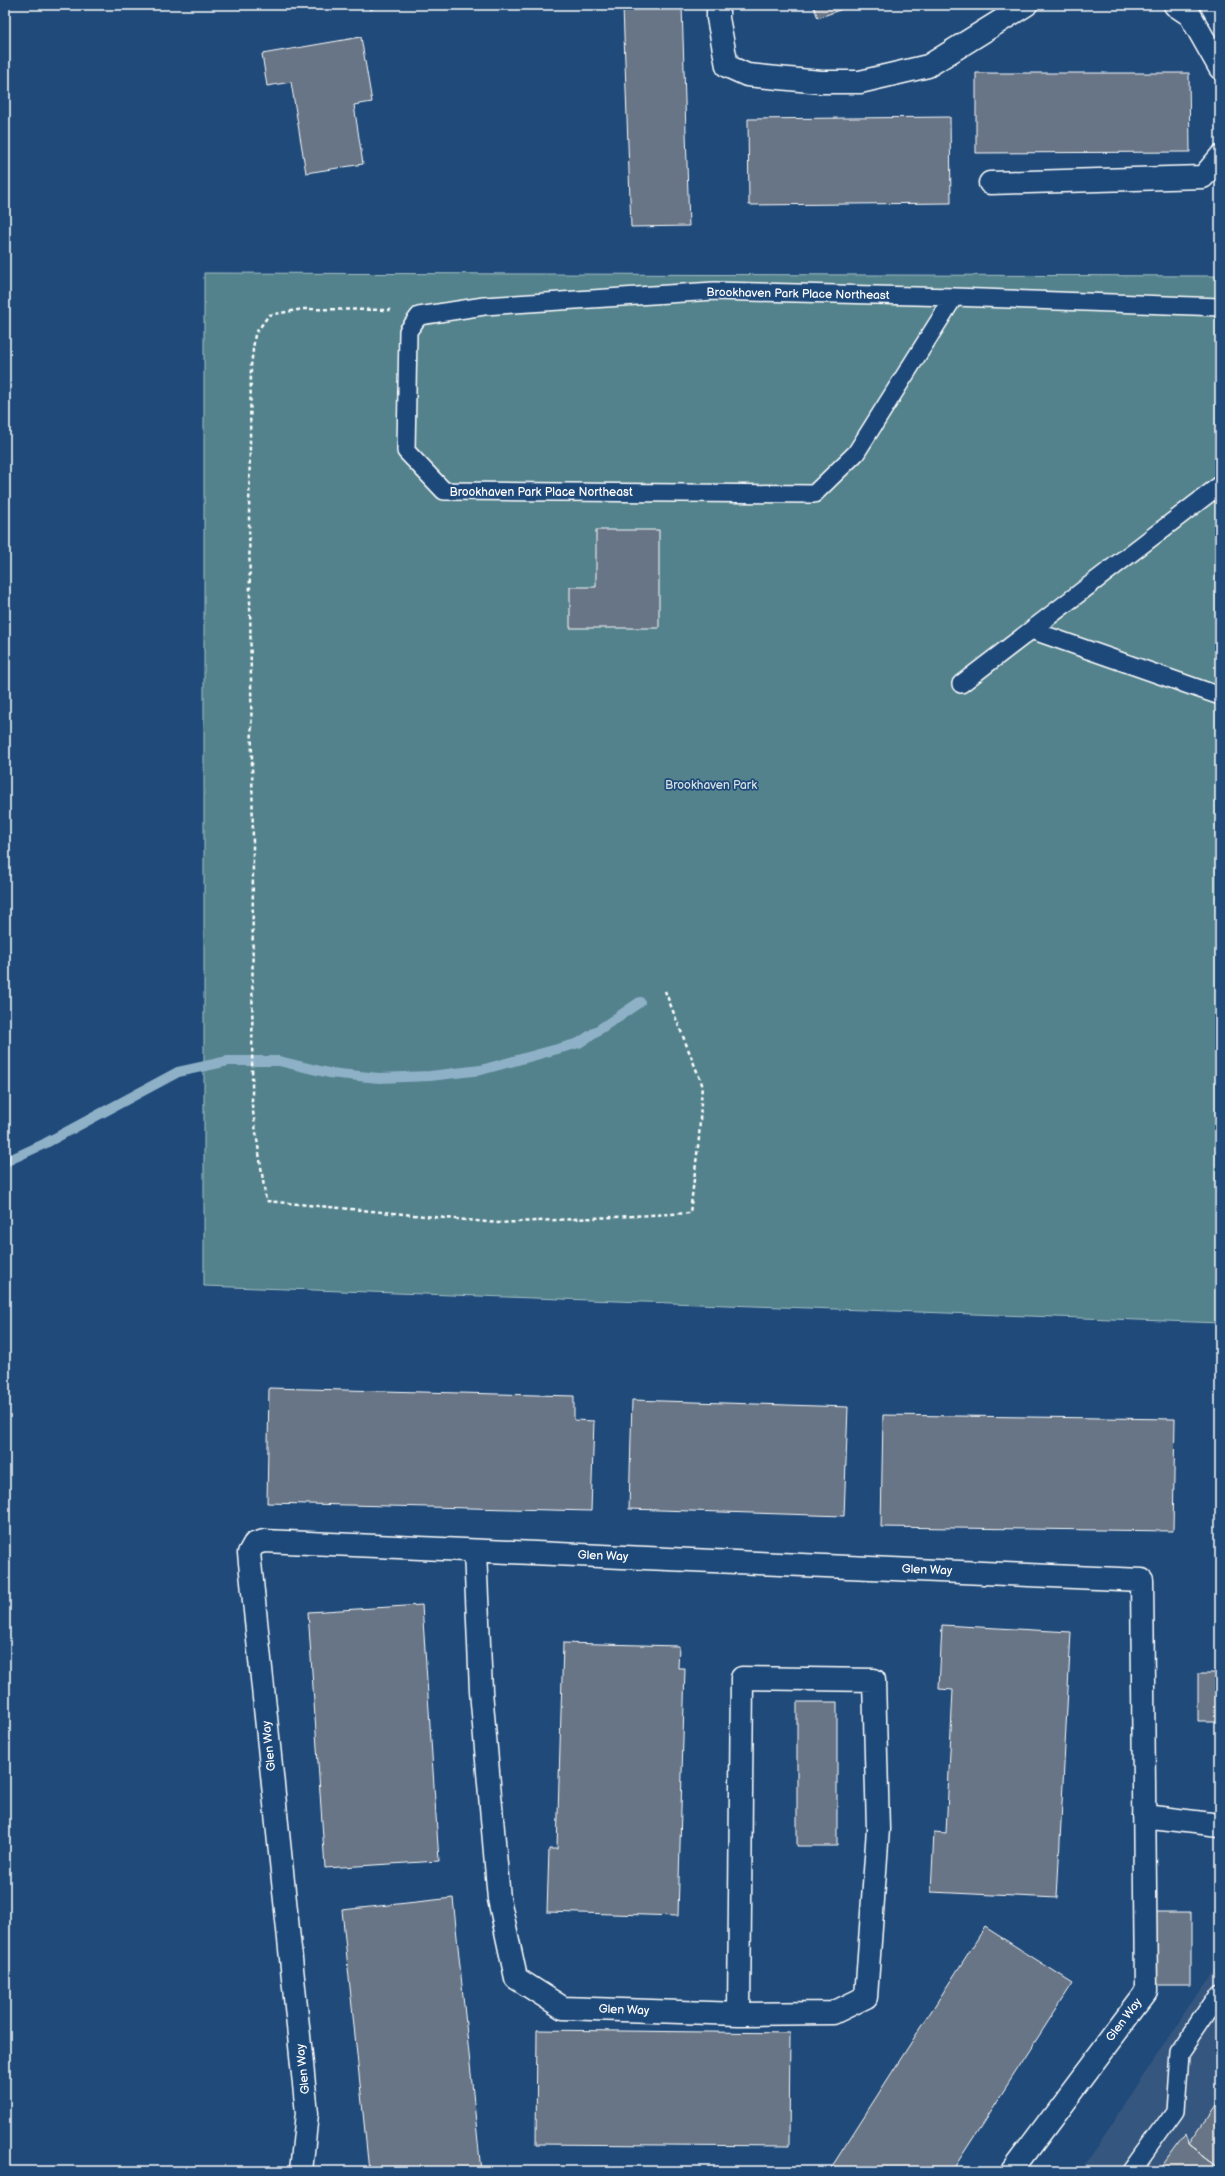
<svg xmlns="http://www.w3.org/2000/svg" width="1225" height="2176" viewBox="0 0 1225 2176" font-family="'Balsamiq Sans',sans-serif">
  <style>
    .built { fill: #35577e }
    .green { fill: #52828c; stroke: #a8c0c6 }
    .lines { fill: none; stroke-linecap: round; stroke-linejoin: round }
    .stream { stroke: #8fb1c7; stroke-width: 10 }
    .building { fill: #677586; stroke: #fff }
    .service-casing { stroke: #fff; stroke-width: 20 }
    .minor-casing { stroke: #fff; stroke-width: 25 }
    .path { stroke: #fff; stroke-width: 2.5; stroke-dasharray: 4 3; stroke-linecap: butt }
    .service { stroke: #1f4a7a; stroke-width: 17 }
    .minor { stroke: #1f4a7a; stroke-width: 22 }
    .labels { text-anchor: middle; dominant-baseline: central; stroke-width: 3.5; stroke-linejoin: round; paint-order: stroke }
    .street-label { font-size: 12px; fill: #fff; stroke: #1f4a7a }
    .park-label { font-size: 12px; fill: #d4e0e2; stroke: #1f4a7a }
  </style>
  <rect width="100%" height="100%" fill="#1f4a7a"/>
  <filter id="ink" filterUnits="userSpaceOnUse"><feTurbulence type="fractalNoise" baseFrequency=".025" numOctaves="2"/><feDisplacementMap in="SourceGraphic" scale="8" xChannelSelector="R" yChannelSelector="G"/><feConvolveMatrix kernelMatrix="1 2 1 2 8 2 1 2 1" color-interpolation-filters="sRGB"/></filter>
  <g filter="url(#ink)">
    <!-- built -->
    <path class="built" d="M1220,1960V2171H1080Z"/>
    <!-- green -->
    <path class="green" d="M204,273L1220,276V1323L204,1286Z"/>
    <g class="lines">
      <!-- stream -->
      <path class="stream" d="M5,1162L44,1144L178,1072L228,1061H279L329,1073L379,1078L430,1076L481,1070L579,1043L640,1002"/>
    </g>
    <!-- building -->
    <path class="building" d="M368,5H381L370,10Z
      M813,5H853L818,18Z
      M682,6L689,226L631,227L623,8Z
      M361,37L372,102L354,105L363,164L306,173L291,82L267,86L262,54Z
      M976,73H1189L1190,152L976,153Z
      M950,117L951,203L749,205L748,119Z
      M596,530H659V628H570V587H596Z
      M269,1388L574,1396V1420L594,1421L591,1511L267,1503Z
      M632,1400L848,1407L844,1516L629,1509Z
      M883,1415L1175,1419L1173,1531L881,1527Z
      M422,1605L439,1861L325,1868L308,1612Z
      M942,1625L1071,1632L1057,1898L931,1892L934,1832L946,1833L953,1690L939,1689Z
      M563,1643L679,1646L678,1668H685L678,1916L547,1912L549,1849H557Z
      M1198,1673H1220V1721H1198Z
      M797,1702H837V1846H797Z
      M453,1898L481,2171H369L342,1910Z
      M1154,1912H1191V1985H1154Z
      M985,1927L1073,1983L952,2171H829Z
      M537,2030L790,2033L789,2146L536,2144Z
      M1220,2100V2168L1189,2144Z
      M1187,2133L1189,2144L1220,2168V2171H1159Z"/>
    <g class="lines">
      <defs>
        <path id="service" d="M714,291L954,297L856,453L814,494L444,491L406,451L408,331L419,316L484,306Z
          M954,297L1220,307
          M1031,630L1220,696
          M961,684L1220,485
          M1132,2171L1175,2111L1179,2053L1220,1992"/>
        <path id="minor" d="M718,5V18L727,66L747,75L821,82H860L928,66L1026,5
          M1175,5L1190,15L1220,68
          M990,183L1203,177L1220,157
          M475,1551L481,1691L499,1899L516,1978L563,2008L739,2014
          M742,1678L874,1680L878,1829L866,1997L833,2013L739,2014Z
          M1144,1816L1220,1825
          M301,2171L307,2113L249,1553L254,1544L264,1541L1142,1580L1146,1992L1012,2171"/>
      </defs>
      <!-- service casing -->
      <use href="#service" class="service-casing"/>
      <!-- minor casing -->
      <use href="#minor" class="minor-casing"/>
      <!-- path -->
      <path class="path" d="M391,310L303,309L269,315L255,334L251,366L249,517L253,845L252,1105L266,1201L498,1223L690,1213L699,1138L702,1084L665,991"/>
      <!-- service -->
      <use href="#service" class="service"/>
      <!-- minor -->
      <use href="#minor" class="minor"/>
    </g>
  </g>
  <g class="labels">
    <!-- street labels -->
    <g class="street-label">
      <text transform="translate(798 294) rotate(1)">Brookhaven Park Place Northeast</text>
      <text x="541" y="492">Brookhaven Park Place Northeast</text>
      <text transform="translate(603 1556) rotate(2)">Glen Way</text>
      <text transform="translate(927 1570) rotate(2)">Glen Way</text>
      <text transform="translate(269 1746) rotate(-96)">Glen Way</text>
      <text transform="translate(624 2010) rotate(2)">Glen Way</text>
      <text transform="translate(1124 2020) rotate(-53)">Glen Way</text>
      <text transform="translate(303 2069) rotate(-96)">Glen Way</text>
    </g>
    <!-- park labels -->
    <g class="park-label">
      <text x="711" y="785">Brookhaven Park</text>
    </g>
  </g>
  <!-- margin -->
  <rect width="1225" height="2176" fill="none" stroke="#1f4a7a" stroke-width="20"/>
  <rect x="10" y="10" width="1205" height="2156" fill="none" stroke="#fff" stroke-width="1.5" filter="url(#ink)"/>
</svg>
